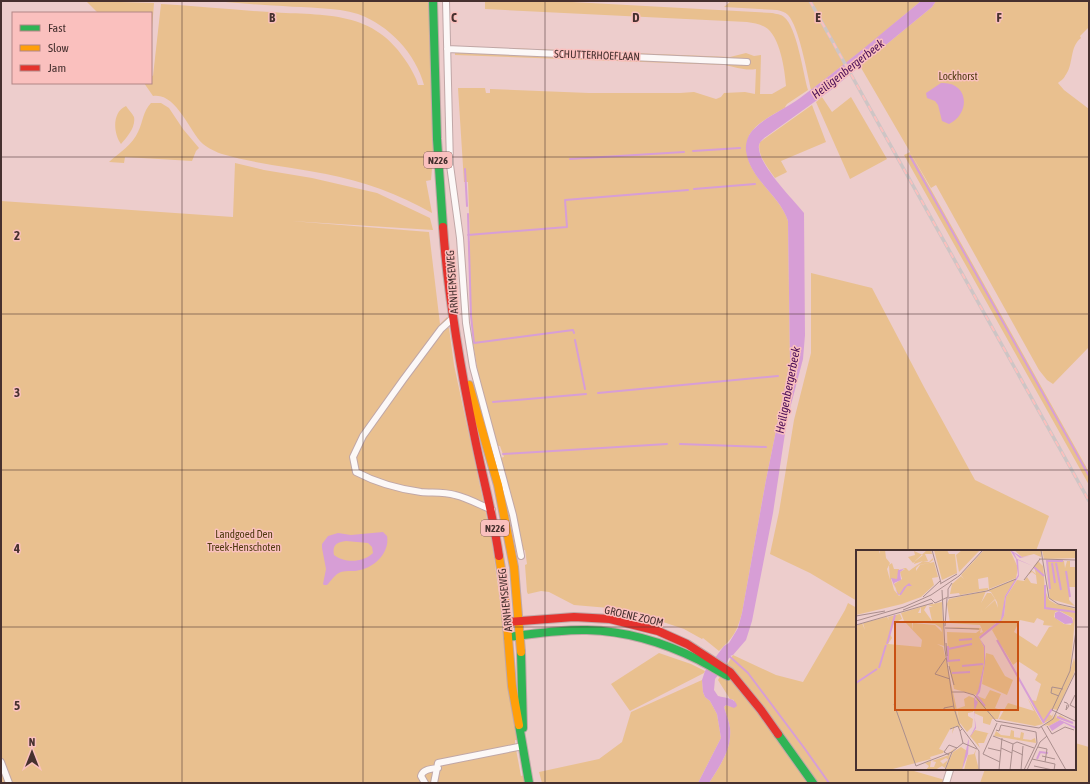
<svg xmlns="http://www.w3.org/2000/svg" width="1090" height="784" viewBox="0 0 1090 784" font-family="'Asap Condensed',sans-serif">
  <style>
    .green { fill: #e9c08f }
    .water { fill: #d79ed6; fill-rule: evenodd }
    .lines { fill: none; stroke-linecap: round; stroke-linejoin: round }
    .stream { stroke: #d79ed6; stroke-width: 2 }
    .street-casing { stroke: #c0a7a7; stroke-width: 8 }
    .fast-casing { stroke: #c0a7a7; stroke-width: 10 }
    .slow-casing { stroke: #c0a7a7; stroke-width: 10 }
    .jam-casing { stroke: #c0a7a7; stroke-width: 10 }
    .street { stroke: #fcf8f7; stroke-width: 6 }
    .fast { stroke: #30b455; stroke-width: 8 }
    .slow { stroke: #ff9f0a; stroke-width: 8 }
    .jam { stroke: #e5322d; stroke-width: 8 }
    .rail-casing { stroke: #cec5c5; stroke-width: 3.5 }
    .rail { stroke: #fac0be; stroke-width: 2; stroke-dasharray: 6; stroke-linecap: butt }
    .grid { fill: none; stroke: #46302f; stroke-width: 1; stroke-opacity: 0.55 }
    .labels { text-anchor: middle; dominant-baseline: central; stroke-width: 3; stroke-linejoin: round; paint-order: stroke }
    .shield { fill: #fac0be; stroke: #7c5b5a; stroke-width: 1 }
    .shield-label { font-size: 10px; font-weight: bold; fill: #46302f }
    .street-label { font-size: 11px; fill: #46302f; stroke: #fac0be }
    .park-label { font-size: 11px; fill: #4f390e; stroke: #fac0be }
    .water-label { font-size: 12px; font-style: italic; fill: #4d0f58; stroke: #fac0be }
    .inset-river { fill: none; stroke: #d79ed6; stroke-width: 2 }
    .inset-road { fill: none; stroke: #aa8e8d; stroke-width: 1 }
    .view { fill: #c85113; fill-opacity: 0.15; stroke: #c85113; stroke-width: 2 }
    .inset-edge { fill: none; stroke: #46302f; stroke-width: 2 }
    .grid-label { font-size: 13px; text-anchor: middle; font-weight: bold; fill: #46302f; stroke: #fac0be; stroke-width: 3; stroke-linejoin: round; paint-order: stroke }
  </style>
  <rect width="100%" height="100%" fill="#edcdcc"/>
  <!-- green -->
  <path class="green" d="M86,1L154,3L151,42V13H98Z
    M213,1H430L434,146L431,180L426,181L432,213C399,194 363,181 326,174C291,167 256,164 222,154C216,152 208,148 203,144C189,131 176,92 153,96L144,83H151V75L153,76L161,4C198,6 234,10 270,12C326,16 374,9 408,64C412,71 416,77 418,85H424C416,54 389,25 358,14C336,7 306,8 283,6C260,5 236,3 213,1Z
    M485,1H554L772,13C776,14 781,14 784,17C797,27 803,73 808,90L787,104L785,107H786C775,114 761,120 753,130C749,134 748,138 747,144C743,175 780,194 788,221L790,362L766,480L742,613C737,631 734,637 719,651L703,638L702,639L684,629L654,619V617L650,616L649,618L609,608L574,605L549,592L541,591L528,594L527,592L525,565L527,564L525,550L516,552L509,516L495,459L504,457L500,446H498L485,401H483L473,344L468,242L470,241L468,182H464L458,88H485L486,93H490V89L589,93H680L694,92L716,99L721,97L724,93L745,92L755,94L756,69C745,71 736,67 725,65L455,55V46L730,57L746,53L754,56L761,55L760,94H772L786,86C785,71 780,35 765,27C760,24 753,23 747,22L485,9Z
    M731,1H921L865,48L811,90C807,72 799,27 788,15C785,12 781,11 777,10L724,7Z
    M936,1H1089V27L1080,36L1081,38C1069,47 1074,65 1065,76C1064,79 1060,81 1058,83L1064,90L1089,109V347L1053,384L1047,380L1039,370L936,185L931,188L860,66L932,7Z
    M822,97L832,112L851,97L887,159L850,179L816,102Z
    M151,103H161L169,108L183,129L199,148L196,151L192,161L125,157L124,163L109,162C119,153 133,144 138,132C143,122 143,111 151,103Z
    M812,105L826,142L781,161L787,172L775,178C768,168 756,154 760,142Z
    M126,106C128,109 132,113 134,117C136,127 127,137 121,144C113,133 112,112 126,106Z
    M910,152L1089,472V485L904,155Z
    M235,163L264,170L312,178L377,193L430,218L433,230L291,221L429,232L440,324L447,317V328H449L454,365L492,542L508,661L518,740H515V744L521,776L524,775L525,783H1V201L233,217Z
    M811,273L872,288L924,387L975,480L1049,516L1036,551H857V601L810,573L770,554L779,512L794,420L811,353Z
    M848,603L857,608V769H907L945,780L944,783H709C720,765 732,750 730,728C729,721 726,714 724,707L726,705L732,707L734,700L730,699L718,680L733,655L776,675L803,682L845,610Z
    M659,653L691,664L705,671L704,673L630,711L611,684Z
    M702,680L703,692L705,697L710,701L717,714L721,738L698,783H542L539,772L599,759L622,742L631,712Z
    M1075,743L1089,747V783H980L985,769H1075Z"/>
  <!-- water -->
  <path class="water" d="M921,1H936L932,7L831,90L767,136C764,138 760,141 759,145C756,163 793,199 804,213L805,335L803,359L787,420L773,513L752,621L746,640L733,655L730,656L725,666L715,679L714,690L718,696C725,698 736,698 737,706L734,708L726,705L724,707C726,714 729,721 730,728C732,750 720,765 709,783H698L721,738L717,714L710,701L705,697L703,692L702,680L705,671L724,646L729,643L738,628L742,613L766,480L790,362L788,221C780,195 750,180 746,151C745,144 748,134 754,129C767,116 785,109 800,98C841,68 881,34 921,1Z
    M941,83C969,81 971,114 949,124L942,121L938,105L935,101L927,98L926,93Z
    M383,532L387,536C390,552 375,567 360,570C354,572 347,570 341,572C335,574 331,581 327,585H324L323,584L326,569L322,548V544L328,536L338,533L351,535ZM346,541L368,543L372,547L373,553C363,563 344,563 334,555C332,545 337,542 346,541Z"/>
  <g class="lines">
    <!-- stream -->
    <path class="stream" d="M693,151L740,148
      M910,156L1089,476
      M570,159L684,152
      M465,169L467,206
      M694,189L755,184
      M468,214L471,316L474,343L573,330L574,333
      M468,235L567,227L565,200L688,190
      M575,340L585,389
      M598,393L778,376
      M493,402L586,394
      M680,444L766,447
      M503,454L667,444
      M728,655L748,673L805,749L829,783"/>
    <defs>
      <path id="street" d="M446,1L450,165L460,238L466,323L473,367L513,515L521,556
        M447,49L747,62
        M453,318L441,329L403,380L363,436L353,457L356,472C375,482 399,489 421,492C432,493 444,492 455,495C468,498 480,505 492,510
        M1,762L9,783
        M425,783L421,776C423,769 431,769 438,768
        M434,783L438,763L523,746
        M946,783L950,770"/>
      <path id="fast" d="M433,1L437,139L443,227
        M508,637C534,634 561,629 587,630C625,631 665,643 699,660C709,665 718,671 728,676
        M521,652L523,728
        M519,725L529,783
        M778,734L813,783"/>
      <path id="slow" d="M469,385L498,485L514,567L521,652
        M499,556L504,588L512,686L519,725"/>
      <path id="jam" d="M443,227C448,297 460,366 474,434C482,475 493,514 499,556
        M507,622L574,617L610,619L658,631L687,644L730,672L761,710L778,734"/>
    </defs>
    <!-- street casing -->
    <use href="#street" class="street-casing"/>
    <!-- fast casing -->
    <use href="#fast" class="fast-casing"/>
    <!-- slow casing -->
    <use href="#slow" class="slow-casing"/>
    <!-- jam casing -->
    <use href="#jam" class="jam-casing"/>
    <!-- street -->
    <use href="#street" class="street"/>
    <!-- fast -->
    <use href="#fast" class="fast"/>
    <!-- slow -->
    <use href="#slow" class="slow"/>
    <!-- jam -->
    <use href="#jam" class="jam"/>
    <defs>
      <path id="rail" d="M810,1L1089,501"/>
    </defs>
    <!-- rail casing -->
    <use href="#rail" class="rail-casing"/>
    <!-- rail -->
    <use href="#rail" class="rail"/>
  </g>
  <!-- grid -->
  <path class="grid" d="M182,1V783M363,1V783M545,1V783M727,1V783M908,1V551M1,157H1089M1,314H1089M1,470H1089M1,627H857M1075,627H1089M908,769V783"/>
  <g class="labels">
    <!-- shield labels -->
    <g class="shield">
      <rect x="424" y="152" width="28" height="16" rx="3"/>
      <rect x="481" y="520" width="28" height="16" rx="3"/>
    </g>
    <g class="shield-label">
      <text x="438" y="160">N226</text>
      <text x="495" y="528">N226</text>
    </g>
    <!-- street labels -->
    <g class="street-label">
      <text transform="translate(597 55) rotate(2)">SCHUTTERHOEFLAAN</text>
      <text transform="translate(452 282) rotate(-94)">ARNHEMSEWEG</text>
      <text transform="translate(505 600) rotate(-96)">ARNHEMSEWEG</text>
      <text transform="translate(634 616) rotate(13)">GROENE ZOOM</text>
    </g>
    <!-- park labels -->
    <g class="park-label">
      <text x="958" y="76">Lockhorst</text>
      <text x="244" y="534">Landgoed Den<tspan x="244" dy="13">Treek-Henschoten</tspan></text>
    </g>
    <!-- water labels -->
    <g class="water-label">
      <text transform="translate(848 69) rotate(-38)">Heiligenbergerbeek</text>
      <text transform="translate(788 390) rotate(-79)">Heiligenbergerbeek</text>
    </g>
  </g>
  <!-- overview -->
  <g transform="translate(856 550)">
    <rect width="220" height="220" fill="#edcdcc"/>
    <path d="M0,0H23L24,4V0H29L30,8L34,13L31,14L34,13L31,19L34,30L33,15L36,13L38,19H43L41,29H35L38,40L43,46L45,44H42L38,34L46,29L44,22L49,19L46,18H50L53,21L57,18L67,11L58,14L59,11L71,0H75L76,4H69L72,11H67L73,12L77,8V10L73,13L63,15L60,18V21L64,15L78,12L82,27L76,28L78,35L65,47L46,54L0,65ZM78,0H91L93,4H99L101,23L86,30ZM106,0H124L103,22L100,5ZM128,0H154L162,18L160,28L133,39L132,27L122,29L123,39L132,38V40L104,45L103,43L94,44L96,34L105,26L108,29L105,25ZM158,0H185V7L178,4L166,7ZM186,0H220V8L188,9ZM58,1L67,5L57,13L52,7L59,5ZM182,11L187,16L189,40L193,50L200,54L220,59L214,121L218,108L220,117L217,126L201,160L197,159L193,164L196,166L198,162L196,169L188,173L136,80L148,66L150,47L161,30L168,31L171,27L175,33L181,34L180,25L176,22L172,25L175,20L180,24L178,16ZM204,61L217,68L215,75L208,74L198,67L199,62ZM181,68L188,71L187,75L197,76L193,77L181,97L158,82L164,70L178,73ZM144,93L157,115L162,111L182,124L179,130L185,134L180,151L175,150ZM189,11L194,42L191,11H208L209,18L211,11H214V17H220V37H213V50L219,56L194,49ZM160,29L149,46L146,68L123,87L128,97V113L122,143L120,145L98,139L92,111L91,82L120,83L124,80L90,77L125,78L124,83L127,82L124,75L94,73L91,54L93,49L130,41L125,53L131,43H135L139,49L128,60L139,50L142,58L141,52L135,42L131,41ZM86,52L88,96L81,94L87,97L105,178L99,176L96,184L97,177L94,179L83,199L88,201L87,203L74,207L75,209L90,205L33,220H0V76L6,73L9,80L7,73L31,67L33,70L32,67L44,64L46,69L38,73L34,84L36,88L32,94L65,97L66,90L49,72L56,73V80L57,73L79,75L86,82L85,78L79,74L48,71L45,63L65,57L62,63H65V57L71,55L68,60L76,71L73,57H77L72,55ZM130,103L137,105L149,126L157,130L151,145L126,134ZM134,140L145,144L139,158L145,160L142,169H136L134,175L127,173V167L118,163L121,146L129,149ZM113,146L118,148L120,155L117,162L112,163V166L117,169L116,177L111,182L104,173L100,159L109,156L108,149ZM171,147L187,174L179,176L143,169L152,153L178,161ZM201,164L200,168L204,165L218,174L202,168L204,170L193,176L195,179L192,175L188,176ZM119,180L136,184L132,183L128,193H122L124,198L114,186ZM155,180L158,181V187L164,188L165,182L168,183L167,189L175,190L179,188L180,193L138,186L140,181L145,185L154,186ZM100,197L94,204L93,210L90,208L84,211L87,214L92,210L89,218L86,216L79,220H70L73,216L69,213L75,211L74,217H78L80,212L76,211L93,205L89,202L92,204ZM105,197L111,201L106,220H89L97,202ZM120,199L119,204L123,220H108L112,205L118,204Z" fill="#e9c08f" fill-rule="evenodd"/>
    <path d="M154,0L166,7L173,6L164,8L158,3L161,9L177,16L162,10L163,26L150,47L148,66L144,73L124,89L129,96V113L124,142L119,149L122,152L118,162L120,178L113,189L112,204L106,220L112,191L119,177L118,149L122,141L128,113V97L123,87L145,69L149,46L162,25L160,9ZM48,19L44,22L45,30L38,33L39,38L43,45L48,37L52,34L53,33L56,36H51L45,45H42L35,28L41,29L42,20ZM203,61L216,68L217,73L209,74L199,68V63ZM204,170L220,177V179L208,173L196,181L193,176Z" fill="#d79ed6"/>
    <path class="inset-river" d="M196,13L199,33M200,13L205,40M178,17L188,26M210,21L214,47M189,35V58L220,62M194,39L191,11H207M103,90L116,89M141,90L188,173M31,94L39,65M92,96V111L104,110M92,99L116,94M106,116L127,114M23,118L30,95M96,123L114,122M0,133L21,119M121,146L129,156M201,167L217,173M188,171L196,159M181,209L184,202L192,203"/>
    <path class="inset-road" d="M76,0L85,33M185,0L193,48L202,54L220,58M183,9L220,10M168,30L184,9M84,34L101,24M86,40L89,100L98,158L103,174L123,201V220M67,47L84,31M92,47V39L96,33M92,48L131,41L160,29M79,53L92,47M47,60L75,49L79,53M0,66L29,61M0,71L48,57L75,45L103,26L127,0M0,75L77,53M89,76L91,48M89,78L123,79M90,93L91,106M90,108L79,124L94,129M93,116L98,135M96,142H108L118,145L140,171L183,178L197,169L220,121M219,145L214,155L220,158M203,146L195,143L196,137L207,139M208,152L211,153L213,156L210,160L211,155M38,154L60,216L96,202M88,161V158L98,156M219,171L196,160L214,121L220,81M141,173L127,204L144,212M185,176L210,220M191,176L196,184L209,177L218,180M94,179L102,176L104,181M140,180L143,181L145,175L180,182L181,193L168,220M137,186L157,194L161,192L178,198M107,193L121,199M182,197L191,199L189,212M132,198L145,201M145,198L156,203M156,200L167,205M93,205L88,202L93,195L101,198M186,206L199,209M176,209L199,214L198,220M178,216L197,220M89,220L96,202L107,193L104,181L106,179M143,220L146,188M154,220L157,194M165,220L167,196M171,220L184,192L191,186"/>
    <path class="view" d="M39,72H162V160H39Z"/>
    <rect width="220" height="220" class="inset-edge"/>
  </g>
  <g class="grid-label">
    <text x="272" y="22">B</text>
    <text x="454" y="22">C</text>
    <text x="636" y="22">D</text>
    <text x="818" y="22">E</text>
    <text x="999" y="22">F</text>
    <text x="17" y="240">2</text>
    <text x="17" y="397">3</text>
    <text x="17" y="553">4</text>
    <text x="17" y="710">5</text>
  </g>
  <!-- border -->
  <rect width="1090" height="784" fill="none" stroke="#46302f" stroke-width="4"/>
  <!-- legend -->
  <rect x="12" y="12" width="140" height="72" fill="#fac0be" stroke="#b28685"/>
  <rect x="20" y="25" width="20" height="6" fill="#30b455" stroke="#b28685"/>
  <text x="48" y="32" font-size="12" fill="#46302f">Fast</text>
  <rect x="20" y="45" width="20" height="6" fill="#ff9f0a" stroke="#b28685"/>
  <text x="48" y="52" font-size="12" fill="#46302f">Slow</text>
  <rect x="20" y="65" width="20" height="6" fill="#e5322d" stroke="#b28685"/>
  <text x="48" y="72" font-size="12" fill="#46302f">Jam</text>
  <!-- north arrow -->
  <g transform="translate(32 752)" stroke="#fac0be" stroke-width="3" paint-order="stroke">
  <path d="M0-3L7 15L0 10L-7 15Z" fill="#46302f"/>
  <text y="-6" font-size="11" font-weight="bold" text-anchor="middle" fill="#46302f">N</text>
  </g>
</svg>
